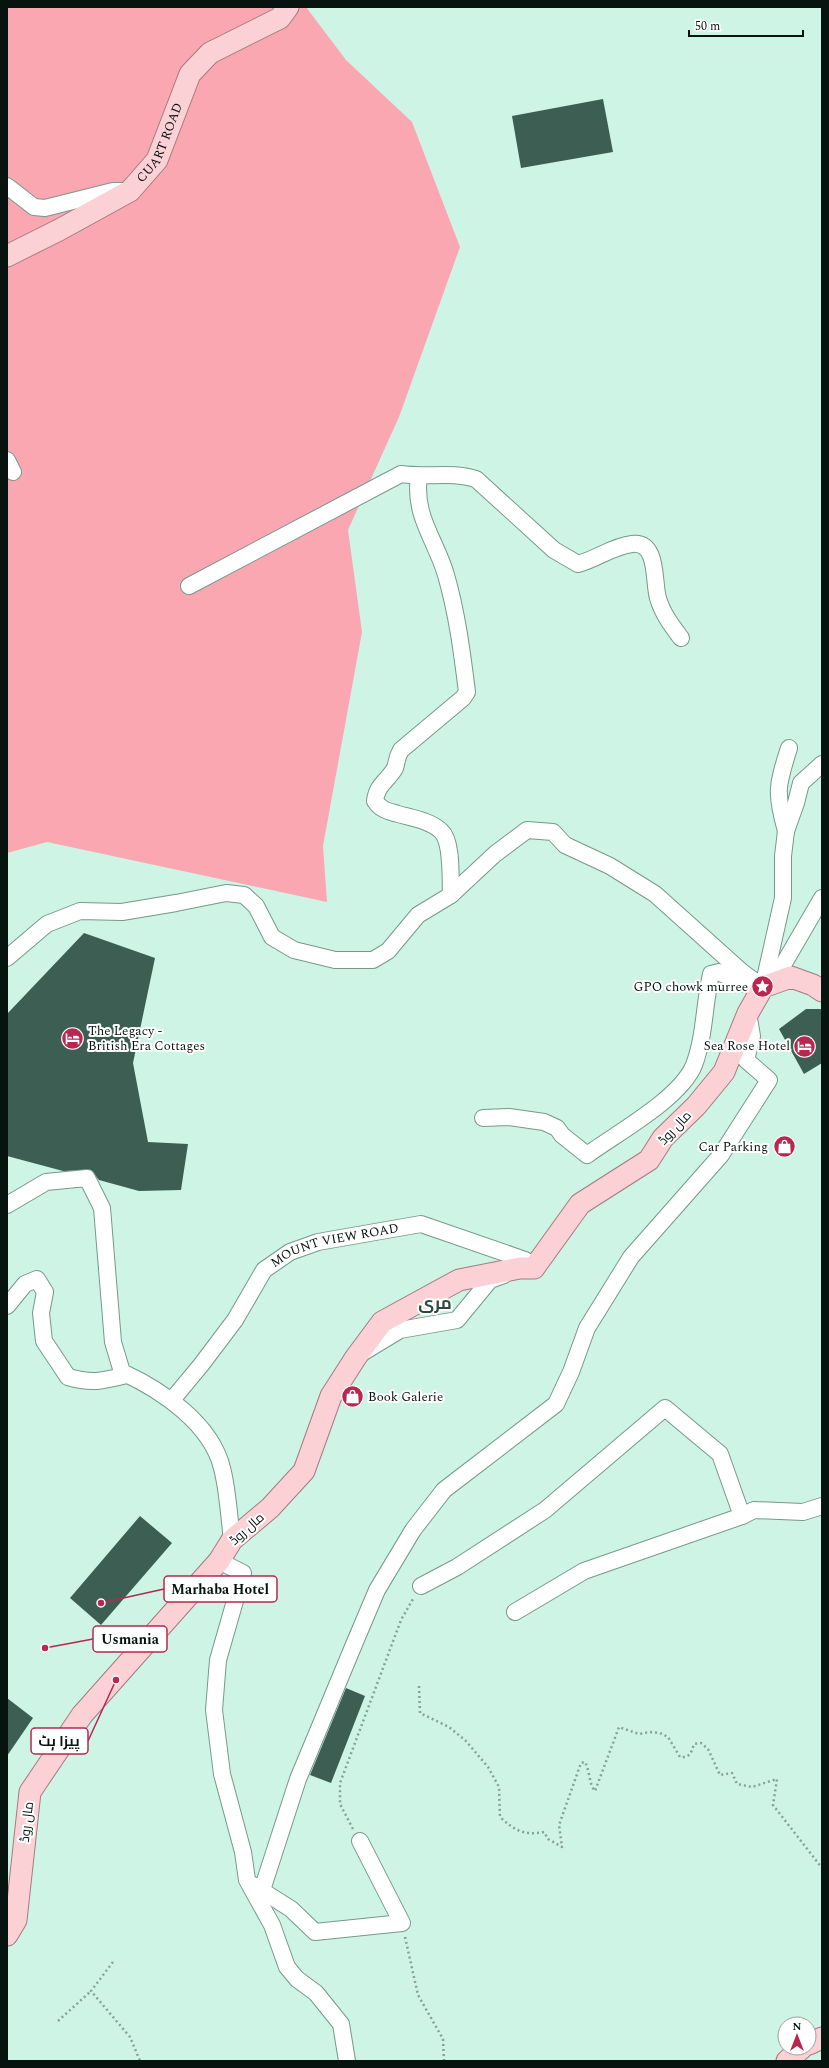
<svg xmlns="http://www.w3.org/2000/svg" width="829" height="2068" viewBox="0 0 829 2068" font-family="Spectral,Cairo,serif">
  <style>
    .green { fill: #faa7b2 }
    .building { fill: #3d5f53 }
    .lines { fill: none; stroke-linecap: round; stroke-linejoin: round }
    .minor-casing { stroke: #75998b; stroke-width: 18 }
    .major-casing { stroke: #a57a7f; stroke-width: 23 }
    .path { stroke: #85a298; stroke-width: 2.5; stroke-dasharray: 2 3; stroke-linecap: butt }
    .minor { stroke: #fff; stroke-width: 16 }
    .major { stroke: #fcd1d6; stroke-width: 21 }
    .labels { text-anchor: middle; dominant-baseline: central; stroke-width: 4; stroke-linejoin: round; paint-order: stroke }
    .street-label { font-size: 13px; fill: #06130f; stroke: #fff }
    .poi-label { font-size: 13px; fill: #06130f; stroke: #fff; text-anchor: end }
    .district-label { font-size: 17px; font-weight: bold; fill: #294a3f; stroke: #fff }
    .leader { fill: none; stroke: #b7274f; stroke-width: 1.5 }
    .callout-dot { fill: #b7274f; stroke: #fff; stroke-width: 1.5 }
    .callout { fill: #fff; stroke: #b7274f; stroke-width: 1.5 }
    .callout-label { font-size: 14px; text-anchor: middle; font-weight: bold; fill: #06130f }
  </style>
  <rect width="100%" height="100%" fill="#cef4e6"/>
  <!-- green -->
  <path class="green" d="M7,7H306L346,60L412,122L460,247L399,417L348,530L362,632L323,846L327,902L47,842L7,853Z"/>
  <!-- building -->
  <path class="building" d="M603,99L613,152L521,168L512,116Z
    M84,933L155,958L133,1063L148,1142L188,1144L181,1190L139,1191L99,1180L91,1170L63,1171L7,1156V1014Z
    M806,1009H822V1063L804,1074L779,1029Z
    M140,1516L172,1543L101,1625L70,1598Z
    M346,1688L365,1696L331,1783L310,1775Z
    M7,1698L33,1718L7,1756Z"/>
  <g class="lines">
    <defs>
      <g id="minor">
        <path d="M7,186L34,207L45,208L113,191H126"/>
        <path d="M7,460L13,472"/>
        <path d="M419,476C413,516 436,540 446,575C457,613 462,652 467,692L463,698L401,750C396,758 397,763 395,768C387,782 377,784 375,801C381,810 388,811 398,814C412,818 431,821 441,831C453,842 450,879 451,895"/>
        <path d="M189,586L401,474C426,478 452,471 476,479L554,550L578,564C597,559 613,546 632,544C659,541 653,582 658,598C662,613 672,626 681,638"/>
        <path d="M786,831C775,792 777,786 789,748"/>
        <path d="M7,958L47,924L80,911L122,912L176,903L226,893L244,895L256,906L272,937L294,950L335,960H373L388,951L418,915L451,895L495,854L527,830L553,832L565,845L610,866L655,894L742,972L763,987"/>
        <path d="M765,986L783,965L822,898"/>
        <path d="M763,987L783,898V856L786,831L796,803L801,783L822,764"/>
        <path d="M483,1118L509,1117L544,1122L557,1128L562,1135L587,1155C617,1133 680,1099 694,1065C705,1036 704,1004 711,974L719,972L741,983L754,986"/>
        <path d="M7,1205L46,1182L87,1178L102,1208L113,1342L122,1372C161,1390 211,1423 222,1468C228,1491 229,1517 232,1540"/>
        <path d="M7,1306L25,1284L37,1279L45,1292L41,1313L44,1341L68,1377C92,1384 103,1381 127,1375"/>
        <path d="M362,1353L400,1330L457,1320L490,1280L504,1275"/>
        <path id="s1" d="M172,1400L201,1365L235,1320L264,1270L290,1252L318,1242L421,1224L525,1260L534,1268"/>
        <path d="M219,1561L243,1573L218,1660L214,1710L222,1774L243,1852L247,1880L272,1925L287,1967L297,1979L316,1993L341,2024L347,2061"/>
        <path d="M421,1586L457,1567L545,1510L665,1408L720,1454L742,1516L754,1510L803,1512L822,1506"/>
        <path d="M515,1612L584,1571L742,1516"/>
        <path d="M253,1885L291,1909L315,1932L402,1923L360,1841"/>
        <path d="M262,1890L298,1779L355,1642L377,1590L413,1530L444,1490L556,1404L571,1372L587,1328L631,1257L721,1155L769,1080L746,1060L752,1036L748,1013"/>
      </g>
      <g id="major">
        <path id="s2" d="M7,256L59,230L130,191L157,160L190,74L210,53L280,18L288,7"/>
        <path d="M7,1935L16,1920L30,1792L82,1715L219,1561L232,1540L270,1508L304,1471L331,1396L356,1357L382,1322L459,1280L520,1268H534L580,1204L649,1160L663,1138L696,1106L724,1072L748,1013L763,987L791,977L813,985L822,991"/>
        <path d="M809,2044L822,2038"/>
        <path d="M787,2061L802,2048"/>
      </g>
    </defs>
    <!-- minor casing -->
    <use href="#minor" class="minor-casing"/>
    <!-- major casing -->
    <use href="#major" class="major-casing"/>
    <!-- path -->
    <path class="path" d="M419,1686L420,1713L449,1727L466,1741L488,1767L499,1787L500,1817C514,1830 524,1836 544,1832L548,1839L562,1847L559,1825L581,1763L585,1762C590,1771 589,1785 595,1791L619,1727L639,1734L650,1732L660,1733L668,1737L680,1757C690,1758 691,1753 694,1744L701,1743L708,1749L720,1775L732,1773L737,1784L752,1787L777,1779L773,1805L822,1868
      M353,1829L340,1804V1783L401,1620L413,1599
      M405,1937L418,1995L443,2039L444,2061
      M113,1962L91,1991L130,2037L140,2061
      M58,2021L91,1991"/>
    <!-- minor -->
    <use href="#minor" class="minor"/>
    <!-- major -->
    <use href="#major" class="major"/>
  </g>
  <!-- icons -->
  <defs>
    <symbol id="sight-disc" viewBox="-11 -11 22 22"><circle r="9.5" fill="#b7274f" stroke="#fff"/><path d="M0-6L1.8-2.2L6-1.7L2.9 1.2L3.7 5.4L0 3.3L-3.7 5.4L-2.9 1.2L-6-1.7L-1.8-2.2Z" fill="#fff"/></symbol>
    <symbol id="hotel-disc" viewBox="-11 -11 22 22"><circle r="9.5" fill="#b7274f" stroke="#fff"/><path d="M-6-4.5h1.5V1H6V5H4.5V3h-9V5H-6ZM-4 0a1.8 1.8 0 1 1 3.6 0ZM.5 0V-2.5h3Q6-2.5 6 0Z" fill="#fff"/></symbol>
    <symbol id="shop-disc" viewBox="-11 -11 22 22"><circle r="9.5" fill="#b7274f" stroke="#fff"/><path d="M-5-2.5h2.3a2.7 3.5 0 0 1 5.4 0H5L5.5 6h-11ZM-1.5-2.5h3a1.5 2.3 0 0 0-3 0Z" fill="#fff"/></symbol>
  </defs>
  <g fill-rule="evenodd">
    <use href="#sight-disc" x="750" y="974" width="25" height="25"/>
    <use href="#hotel-disc" x="60" y="1026" width="25" height="25"/>
    <use href="#hotel-disc" x="792" y="1034" width="25" height="25"/>
    <use href="#shop-disc" x="772" y="1134" width="25" height="25"/>
    <use href="#shop-disc" x="340" y="1384" width="25" height="25"/>
  </g>
  <g class="labels">
    <!-- street labels -->
    <g class="street-label">
      <text stroke="none"><textPath href="#s2" startOffset="197">CUART ROAD</textPath></text>
      <text transform="translate(675 1128) rotate(-47)">مال روڈ</text>
      <text stroke="none"><textPath href="#s1" startOffset="236">MOUNT VIEW ROAD</textPath></text>
      <text transform="translate(247 1529) rotate(-42)">مال روڈ</text>
      <text transform="translate(27 1822) rotate(-84)">مال روڈ</text>
    </g>
    <!-- poi labels -->
    <g class="poi-label">
      <text x="748" y="987">GPO chowk murree</text>
      <text x="88" y="1031" text-anchor="start">The Legacy -<tspan x="88" dy="15">British Era Cottages</tspan></text>
      <text x="790" y="1046">Sea Rose Hotel</text>
      <text x="768" y="1147">Car Parking</text>
      <text x="368" y="1397" text-anchor="start">Book Galerie</text>
    </g>
    <!-- district labels -->
    <g class="district-label">
      <text x="435" y="1304">مری</text>
    </g>
  </g>
  <!-- callouts -->
  <path class="leader" d="M101 1603L164 1589M45 1648L93 1639M116 1680L88 1741"/>
  <g class="callout-dot">
    <circle cx="101" cy="1603" r="4"/>
    <circle cx="45" cy="1648" r="4"/>
    <circle cx="116" cy="1680" r="4"/>
  </g>
  <g class="callout">
    <rect x="164" y="1576" width="113" height="26" rx="4"/>
    <rect x="93" y="1626" width="74" height="26" rx="4"/>
    <rect x="31" y="1728" width="57" height="26" rx="4"/>
  </g>
  <g class="callout-label">
    <text x="220" y="1594">Marhaba Hotel</text>
    <text x="130" y="1644">Usmania</text>
    <text x="59" y="1746">پیزا ہٹ</text>
  </g>
  <!-- border -->
  <rect width="829" height="2068" fill="none" stroke="#06130f" stroke-width="16"/>
  <!-- north arrow -->
  <g transform="translate(797 2036)"><circle r="19" fill="#ffffff" stroke="#9ba19f"/>
  <path d="M0-3L7 15L0 10L-7 15Z" fill="#b7274f"/>
  <text y="-6" font-size="11" font-weight="bold" text-anchor="middle" fill="#06130f">N</text>
  </g>
  <!-- scale -->
  <path d="M689 30v6h114v-6" fill="none" stroke="#06130f" stroke-width="2"/>
  <text x="695" y="30" font-size="12" fill="#06130f" stroke="#ffffff" stroke-width="3" paint-order="stroke">50 m</text>
</svg>
